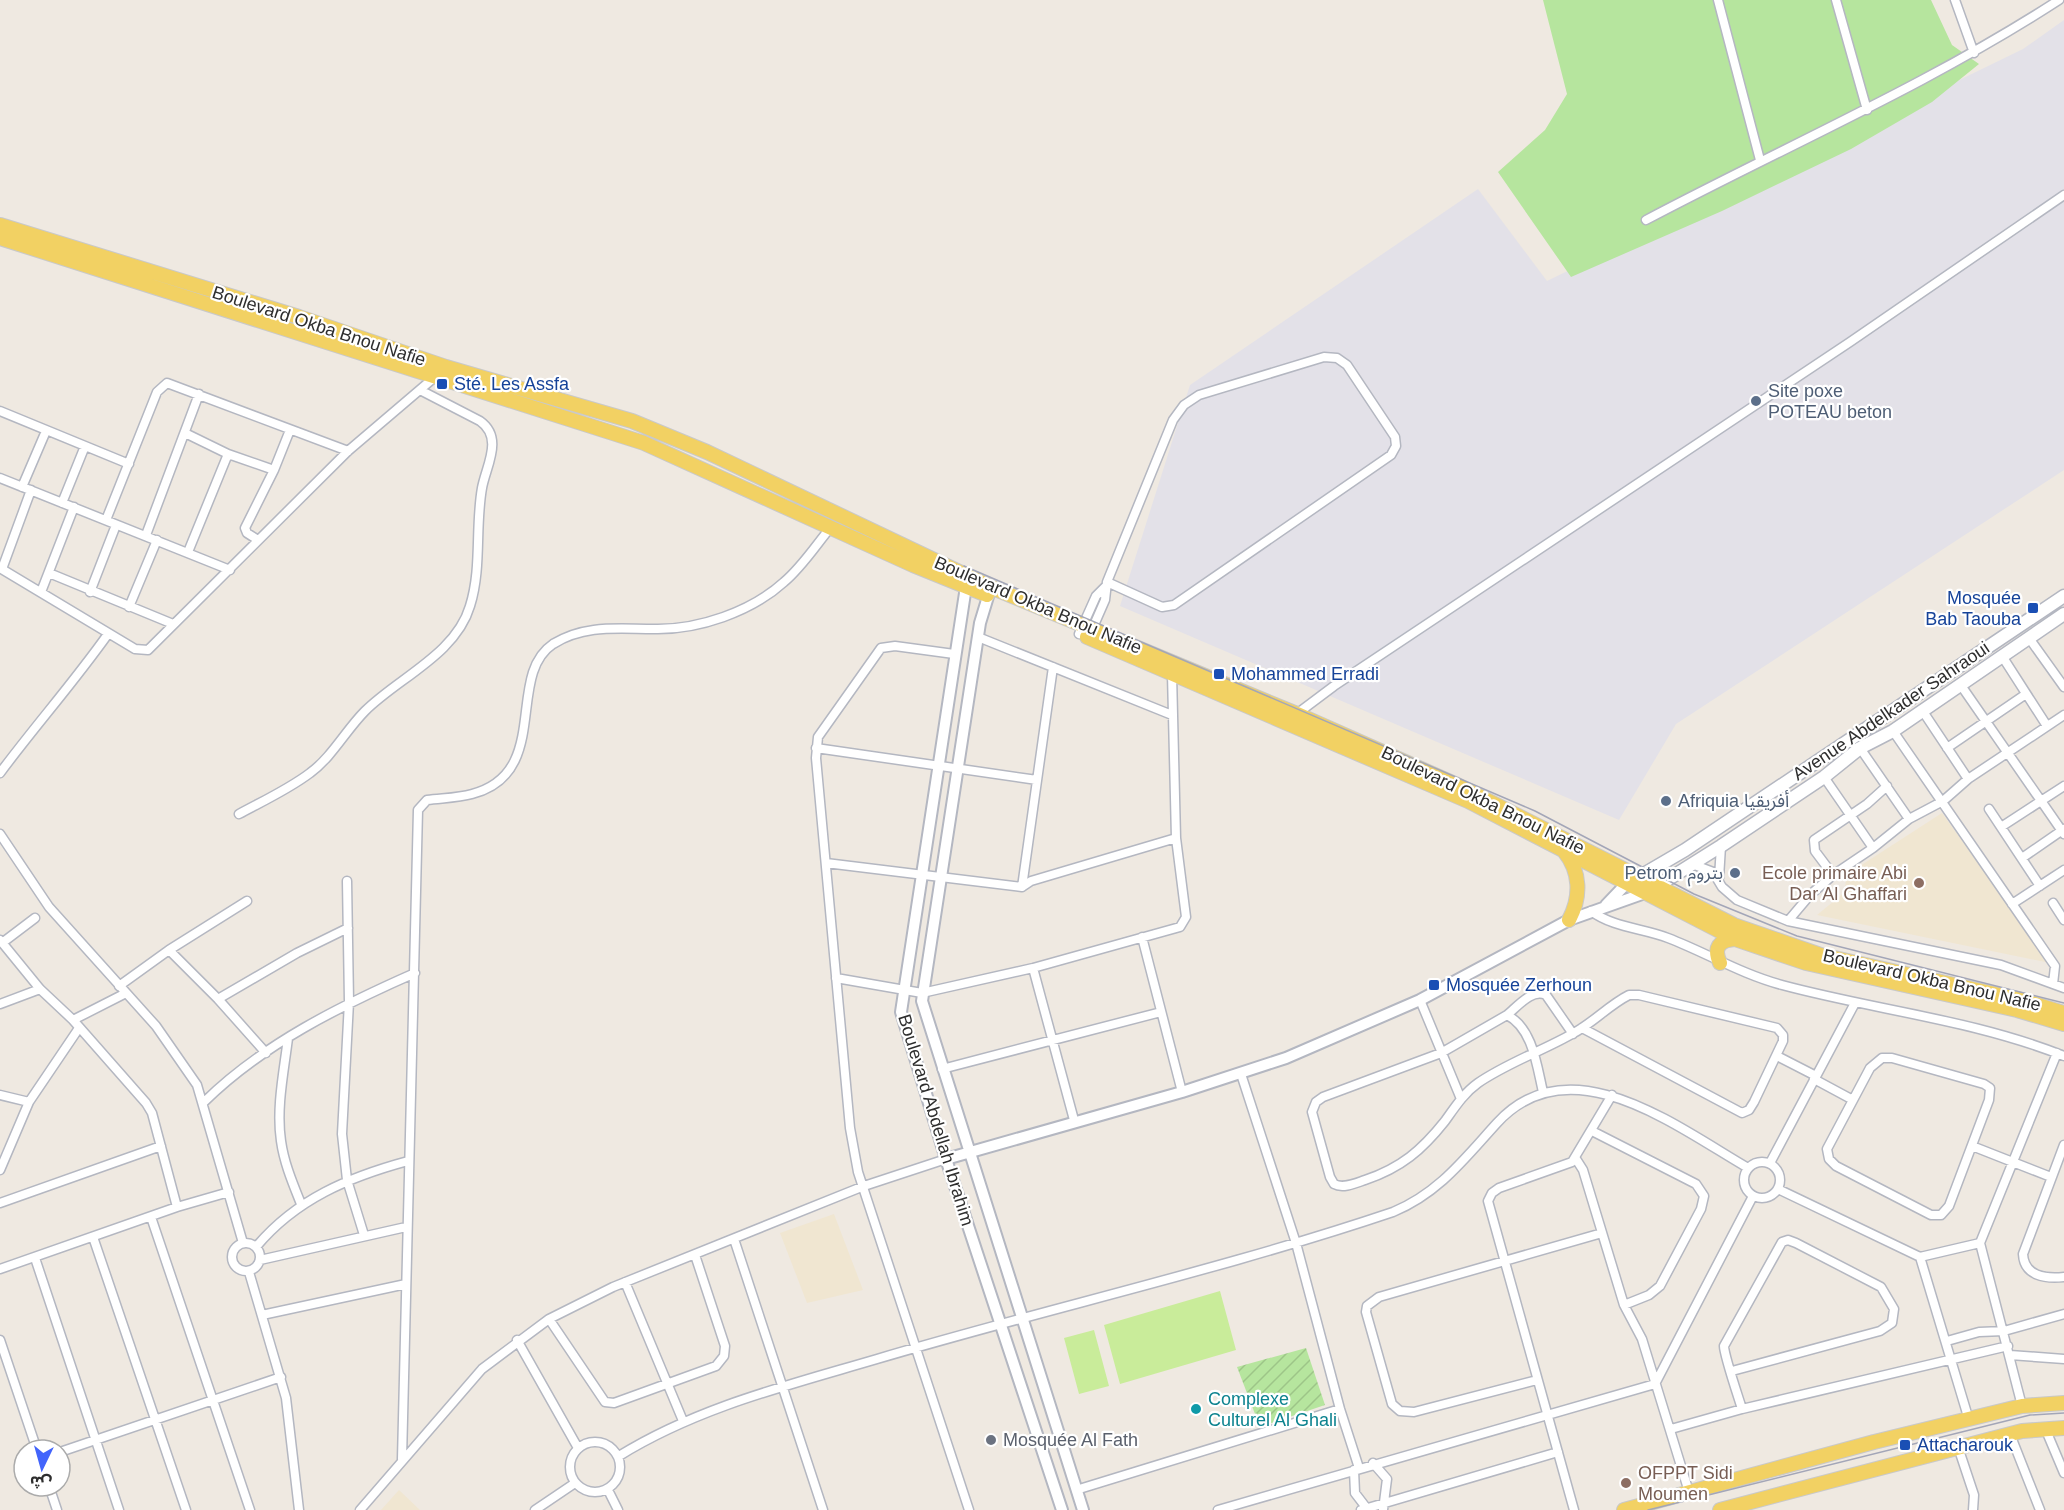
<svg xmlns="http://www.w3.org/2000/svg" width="2064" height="1510" viewBox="0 0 2064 1510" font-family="Helvetica,'Noto Sans Arabic',sans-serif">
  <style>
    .industrial { fill: #e3e1e8 }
    .education { fill: #f0e6d1 }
    .grass { fill: #b6e59e }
    .garden { fill: url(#garden-furrows) }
    .pitch { fill: #c9ec9a }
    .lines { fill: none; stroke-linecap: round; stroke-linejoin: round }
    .minor-casing { stroke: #b4b7c1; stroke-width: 11 }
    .tertiary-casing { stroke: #b4b7c1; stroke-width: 14 }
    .secondary-casing { stroke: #b4b7c1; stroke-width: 15 }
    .primary-casing { stroke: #c9c9c9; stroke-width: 16 }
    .minor { stroke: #fff; stroke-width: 8 }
    .tertiary { stroke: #fff; stroke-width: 10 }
    .secondary { stroke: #fff; stroke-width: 12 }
    .primary { stroke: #f2d163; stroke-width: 14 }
    .tram { stroke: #a3a6b8; stroke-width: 1.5 }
    .transit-dot { fill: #1a4fb4; stroke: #fff; stroke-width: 2 }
    .service-dot { fill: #5c6f8a; stroke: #fff; stroke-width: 2 }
    .education-dot { fill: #8d6e63; stroke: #fff; stroke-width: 2 }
    .culture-dot { fill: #0f9aa8; stroke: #fff; stroke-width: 2 }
    .worship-dot { fill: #6b7280; stroke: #fff; stroke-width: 2 }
    .labels { text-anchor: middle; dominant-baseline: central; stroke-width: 4.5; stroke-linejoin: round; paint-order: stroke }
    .street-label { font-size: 18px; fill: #2e2e2e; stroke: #fff }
    .transit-label { font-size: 18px; fill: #164399; stroke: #fff; text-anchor: start }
    .service-label { font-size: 18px; fill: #4e5e75; stroke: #fff; text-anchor: start }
    .education-label { font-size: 18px; fill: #785e54; stroke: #fff; text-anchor: end }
    .culture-label { font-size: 18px; fill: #0d838f; stroke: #fff; text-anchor: start }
    .worship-label { font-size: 18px; fill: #5b616d; stroke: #fff; text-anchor: start }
  </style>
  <defs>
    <pattern id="garden-furrows" width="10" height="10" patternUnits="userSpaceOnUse" patternTransform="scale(1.5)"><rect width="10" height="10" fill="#b6e59e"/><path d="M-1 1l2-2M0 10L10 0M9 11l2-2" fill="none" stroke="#9dc588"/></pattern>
  </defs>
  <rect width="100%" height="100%" fill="#efe9e1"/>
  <!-- industrial -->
  <path class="industrial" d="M2064,20V470L1676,724L1619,820L1120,606L1190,385L1478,189L1547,281L2023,49Z"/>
  <!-- education -->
  <path class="education" d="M1942,813L2050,963L1817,915L1845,892L1846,875Z
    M834,1214L863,1290L807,1303L780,1233Z
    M399,1490L420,1510H381Z"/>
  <!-- grass -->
  <path class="grass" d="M1543,0H1931L1952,45L1979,64L1932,102L1851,149L1722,211L1571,277L1498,172L1545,130L1567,94Z"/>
  <!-- garden -->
  <path class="garden" d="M1306,1348L1325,1405L1260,1427L1237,1367Z"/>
  <!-- pitch -->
  <path class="pitch" d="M1220,1291L1236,1350L1120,1384L1104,1325Z
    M1094,1330L1109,1386L1079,1394L1064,1338Z"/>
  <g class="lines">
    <defs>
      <path id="minor" d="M1718,0L1760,160
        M1836,0L1867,110
        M1955,0L1974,53
        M1646,220C1784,147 1928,85 2059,0
        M0,411L129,464
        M185,433L228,454L274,470
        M0,478L230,570
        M22,487L46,431
        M62,503L85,446
        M106,520L157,392L167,383L348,451
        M146,535L199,394
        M258,540L247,533L245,528L274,470L290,430
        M188,552L228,454
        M0,568L135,649L148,650L348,451L436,376
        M2,569L31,490
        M49,573L173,624
        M41,592L74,507
        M90,592L116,525
        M129,607L157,540
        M1091,632L1105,600L1107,582L1173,420L1184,405L1199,395L1324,357L1337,358L1347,365L1395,437L1396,446L1391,455L1174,605L1162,607L1107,582
        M1079,634L1096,596L1106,586
        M978,637L1172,715
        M2029,638L2064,687
        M954,654L895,646L881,648L818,737L816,758L850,1128L858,1172L969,1510
        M2002,656L2047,726
        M1960,684L2064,834
        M1922,710L1968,779
        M1294,716L1334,686L1850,342L2064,195
        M1893,731L2055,966L2053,984
        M816,748L1037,780
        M1860,748L1909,819
        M1947,748L2026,694
        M0,773C35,726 74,682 108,634
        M1824,777L1873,848
        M1989,809L2040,886
        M239,814C263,801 289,789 310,773C332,757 346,730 365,711C398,678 456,654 470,606C482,568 475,527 482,488C486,466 504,438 480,421L420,390
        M2001,827L2064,786
        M0,834L49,907L156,1026L197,1085L243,1243
        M2022,858L2064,829
        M826,863L1022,887L1031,881L1176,838
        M1692,864L1713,872L1722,887L1737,900L1788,921L2001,965L2064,988
        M1833,875L1815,851L1814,840L1867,804L1887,786
        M1719,878L1721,846
        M347,881L349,1002L342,1134L347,1180L364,1235
        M1022,887L1053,667
        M2053,903L2064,920
        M2012,904L2064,870
        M1591,911C1614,928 1643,928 1668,938C1707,953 1741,974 1782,985C1875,1010 1974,1020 2064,1056
        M1788,921L1810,895L1833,875L1873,848L1909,819L1943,801L1968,779L2064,715
        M1142,937L1182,1092
        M0,940L40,989L73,1020L146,1103L152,1113L177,1207
        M2,943L35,918
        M169,950L218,999L266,1053
        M1033,968L1074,1120
        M836,978L922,993L1033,968L1180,927L1186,917L1176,838L1172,674
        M119,986L169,950L247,901
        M218,999L297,953L348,928
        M1420,1000L1461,1099
        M0,1004L40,989
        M1507,1015C1517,1007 1532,988 1546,995L1573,1034
        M73,1020L126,993
        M288,1038C284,1071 276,1108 281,1141C284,1163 293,1184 301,1204
        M1777,1056L1816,1076
        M1882,1058H1892L1984,1084L1990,1088L1989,1100L1949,1206L1941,1215H1931L1836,1166L1829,1159L1827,1149L1870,1068Z
        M942,1069L1161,1012
        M1241,1074L1296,1243L1340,1409L1359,1468
        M1814,1079L1853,1100
        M1543,1092C1537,1067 1533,1028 1507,1015L1441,1053L1323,1097L1316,1102L1312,1112L1330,1177L1334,1184C1343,1189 1356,1183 1365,1180C1401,1168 1422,1150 1445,1121C1455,1107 1464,1093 1478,1083C1507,1063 1542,1051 1572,1034C1593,1023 1609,1005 1629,995H1639L1777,1028L1783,1035V1041L1754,1102L1749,1110L1742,1113L1582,1028
        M0,1095L29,1102
        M204,1102C263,1044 340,1006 415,973
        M1592,1131L1696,1184L1704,1196L1701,1209L1660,1286L1649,1295L1624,1305
        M2064,1145L2023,1254C2024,1276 2045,1279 2064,1277
        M1972,1146L2051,1177
        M1576,1159L1583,1170L1624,1305L1642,1339L1689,1492
        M1744 1180a18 18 0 1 1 36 0a18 18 0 1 1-36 0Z
        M1770,1163L1855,1003
        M0,1170L29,1102L79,1028
        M1778,1189L1920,1257L1969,1420
        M0,1203L161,1146
        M151,1217L250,1510
        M93,1237L186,1510
        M734,1239L823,1510
        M232 1257a14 14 0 1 1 28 0a14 14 0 1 1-28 0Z
        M256,1247C296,1199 349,1177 408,1161
        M1920,1257L1980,1243
        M35,1258L119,1510
        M260,1260L406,1227
        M0,1269L177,1207L229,1192
        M249,1272L286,1398L299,1510
        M625,1282L683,1421
        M262,1315L406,1284
        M549,1319L605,1402L614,1403L716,1366L724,1356L725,1346L695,1255
        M0,1340L37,1450
        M517,1340L578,1448
        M1947,1341L1979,1332L2004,1331L2064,1314
        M2010,1355L2064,1359
        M1732,1371L1880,1331L1892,1323L1894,1309L1881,1287L1796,1243L1788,1240L1782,1242L1724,1346C1724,1355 1738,1396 1742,1409
        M1537,1380L1414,1412L1400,1411L1392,1404L1366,1312L1367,1306L1379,1297L1602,1233
        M2022,1406L1980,1243L2057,1053
        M2045,1428L2064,1473
        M1671,1429L1742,1409L2008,1346
        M2010,1434L2040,1510
        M570 1467a25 25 0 1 1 50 0a25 25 0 1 1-50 0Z
        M1958,1447L1974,1495L1973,1510
        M60,1452L281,1377
        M619,1456C698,1407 789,1385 877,1359C1049,1308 1224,1269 1393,1212C1439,1193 1465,1158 1497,1123C1570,1043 1677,1127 1748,1168
        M402,1459L418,810L427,800C442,798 458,798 472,794C552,773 505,676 553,644C585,624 619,629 654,629C698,630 751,612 784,582C802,567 816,545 831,527
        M1373,1463L1387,1479L1383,1510
        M1354,1470L1355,1493L1368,1510
        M49,1486L57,1510
        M608,1490L618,1510
        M1076,1490L1340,1409
        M360,1510L482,1369L549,1319L613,1287L864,1186L946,1159
        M535,1510L575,1483
        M1218,1510L1655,1384L1753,1196
        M1361,1510L1558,1452
        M1574,1510L1488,1201L1492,1193L1499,1188L1572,1162L1612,1095"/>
      <path id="tertiary" d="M967,580L901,1012L946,1159L1062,1510
        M990,590L980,623L922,1001L1083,1510
        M1606,905L1627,883
        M946,1159L1182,1092L1286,1058L1420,1000L1569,920L1645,893"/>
      <path id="secondary" d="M1632,881L1685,850L2064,596
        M1651,890L1721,846L1824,777L1860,748L1893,731L2064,614"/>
      <path id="primary" d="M0,225L299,317L446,367L632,421L707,452L993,588L1297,714L1455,784L1734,925L1821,955L2022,1000L2064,1013
        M0,238L644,443L913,565L987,595
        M1087,637L1468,801L1735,939L1806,963L2017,1010L2064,1024
        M1564,851C1581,872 1581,897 1569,920
        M1720,963C1713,948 1719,940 1735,939
        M1624,1510L1874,1442L2022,1406L2064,1403
        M1720,1510L2022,1431L2064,1428"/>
    </defs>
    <!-- minor casing -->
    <use href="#minor" class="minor-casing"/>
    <!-- tertiary casing -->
    <use href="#tertiary" class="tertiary-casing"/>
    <!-- secondary casing -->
    <use href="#secondary" class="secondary-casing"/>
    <!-- primary casing -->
    <use href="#primary" class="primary-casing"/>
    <!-- minor -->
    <use href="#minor" class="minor"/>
    <!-- tertiary -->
    <use href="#tertiary" class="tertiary"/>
    <!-- secondary -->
    <use href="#secondary" class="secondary"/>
    <!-- primary -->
    <use href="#primary" class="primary"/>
    <!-- tram -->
    <path class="tram" d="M964,566L1535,811L1694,894L1797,936L2064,1003
      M1648,1510L2030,1415L2064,1413"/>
  </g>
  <!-- markers -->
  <g class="transit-dot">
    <rect x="436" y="378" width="12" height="12" rx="3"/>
    <rect x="2027" y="602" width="12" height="12" rx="3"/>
    <rect x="1213" y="668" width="12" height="12" rx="3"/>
    <rect x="1428" y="979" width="12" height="12" rx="3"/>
    <rect x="1899" y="1439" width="12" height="12" rx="3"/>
  </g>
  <g class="service-dot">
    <circle cx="1756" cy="401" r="6"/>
    <circle cx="1666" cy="801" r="6"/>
    <circle cx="1735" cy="873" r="6"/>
  </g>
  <g class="education-dot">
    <circle cx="1919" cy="883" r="6"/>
    <circle cx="1626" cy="1483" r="6"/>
  </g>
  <circle class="culture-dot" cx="1196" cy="1409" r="6"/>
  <circle class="worship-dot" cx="991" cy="1440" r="6"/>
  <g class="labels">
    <!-- street labels -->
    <g class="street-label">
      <text transform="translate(319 326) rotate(18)">Boulevard Okba Bnou Nafie</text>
      <text transform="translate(1038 605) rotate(23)">Boulevard Okba Bnou Nafie</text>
      <text transform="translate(1891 711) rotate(-34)">Avenue Abdelkader Sahraoui</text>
      <text transform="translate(1483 800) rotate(26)">Boulevard Okba Bnou Nafie</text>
      <text transform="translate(1932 980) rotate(13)">Boulevard Okba Bnou Nafie</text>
      <text transform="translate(936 1120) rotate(73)">Boulevard Abdellah Ibrahim</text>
    </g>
    <!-- transit labels -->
    <g class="transit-label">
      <text x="454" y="384">Sté. Les Assfa</text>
      <text x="2021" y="598" text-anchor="end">Mosquée<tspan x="2021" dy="21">Bab Taouba</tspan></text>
      <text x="1231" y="674">Mohammed Erradi</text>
      <text x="1446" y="985">Mosquée Zerhoun</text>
      <text x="1917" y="1445">Attacharouk</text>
    </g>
    <!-- service labels -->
    <g class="service-label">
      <text x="1768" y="391">Site poxe<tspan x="1768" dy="21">POTEAU beton</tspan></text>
      <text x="1678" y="801">Afriquia أفريقيا</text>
      <text x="1723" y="873" text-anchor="end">Petrom بتروم</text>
    </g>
    <!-- education labels -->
    <g class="education-label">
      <text x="1907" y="873">Ecole primaire Abi<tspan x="1907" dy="21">Dar Al Ghaffari</tspan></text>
      <text x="1638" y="1473" text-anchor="start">OFPPT Sidi<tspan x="1638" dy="21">Moumen</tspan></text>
    </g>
    <!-- culture labels -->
    <g class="culture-label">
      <text x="1208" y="1399">Complexe<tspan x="1208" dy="21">Culturel Al Ghali</tspan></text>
    </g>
    <!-- worship labels -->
    <g class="worship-label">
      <text x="1003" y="1440">Mosquée Al Fath</text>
    </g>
  </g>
  <!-- north arrow -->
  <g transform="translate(42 1468) rotate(185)"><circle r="28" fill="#ffffff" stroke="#ababab" stroke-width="1.5"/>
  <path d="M0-4.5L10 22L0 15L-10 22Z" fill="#4264fb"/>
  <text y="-9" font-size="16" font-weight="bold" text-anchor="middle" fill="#2e2e2e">ش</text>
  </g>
</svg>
